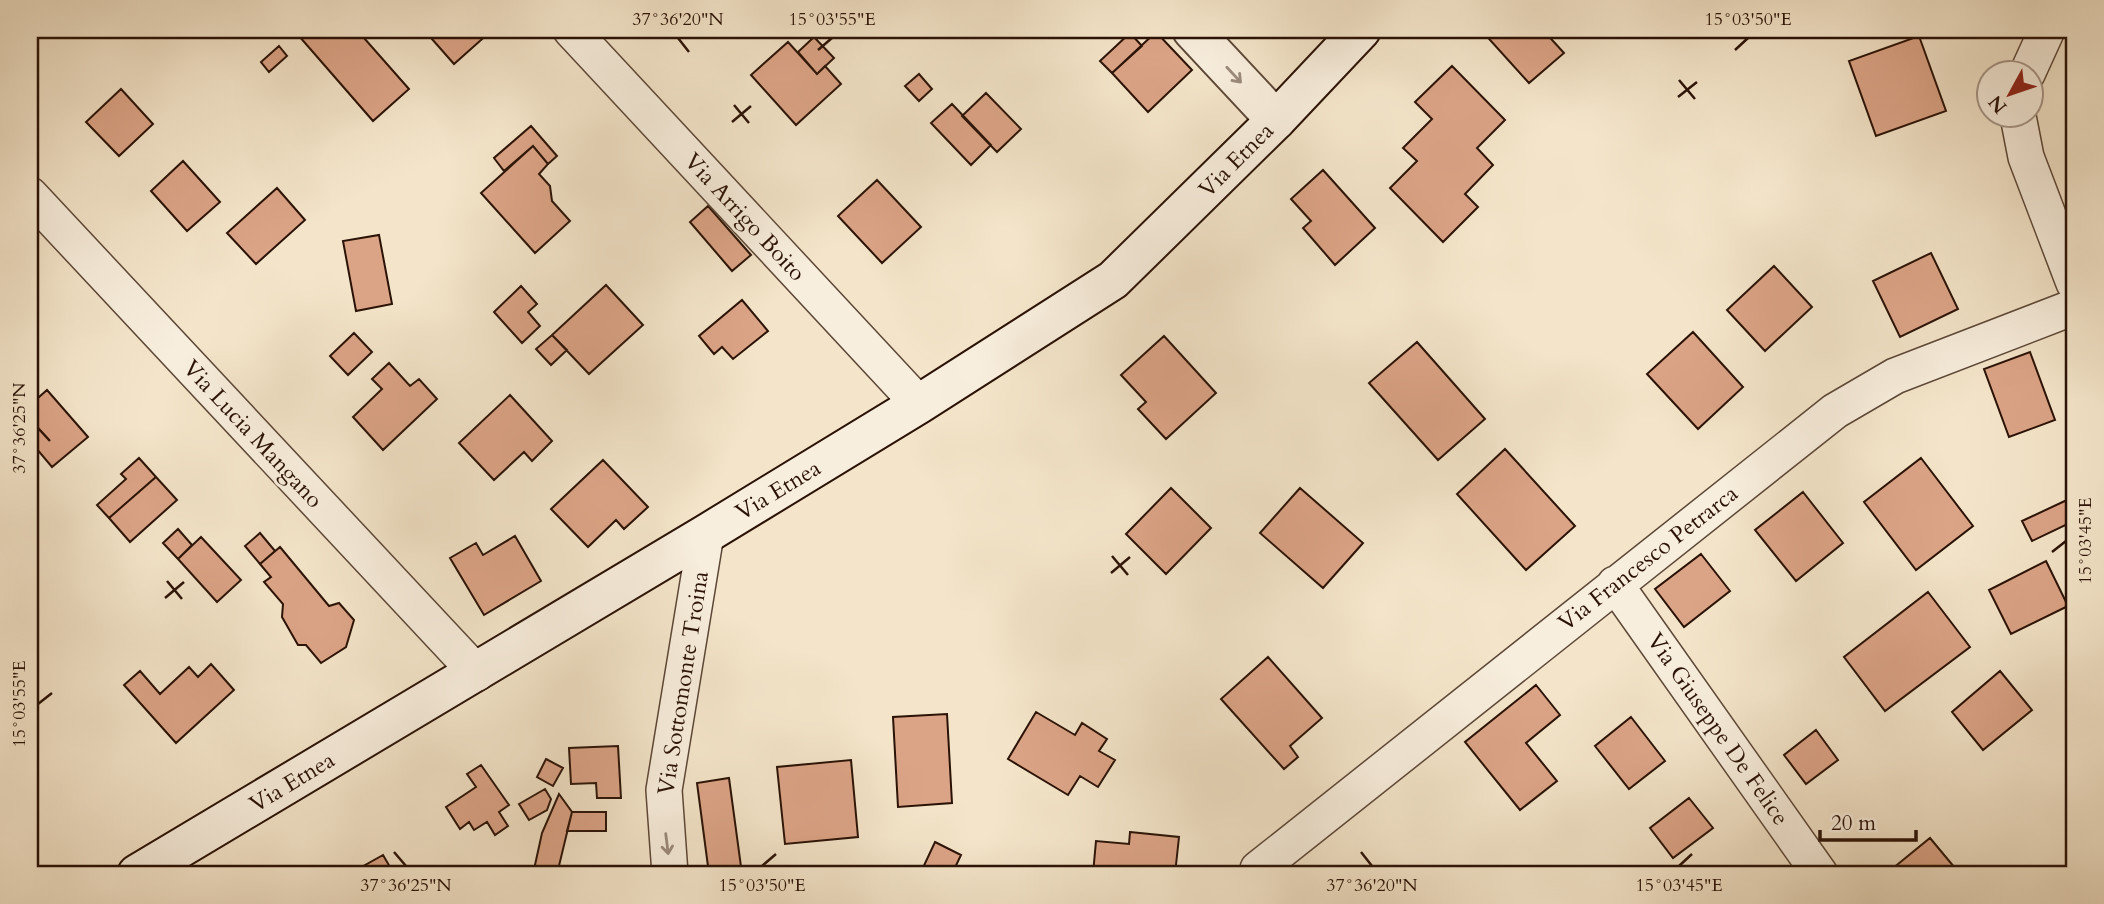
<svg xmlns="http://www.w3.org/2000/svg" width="2104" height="904" viewBox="0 0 2104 904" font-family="Cardo,serif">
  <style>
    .building { fill: #dca487; stroke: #2a1206; stroke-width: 2 }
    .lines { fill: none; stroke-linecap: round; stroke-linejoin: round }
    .minor-casing { stroke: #5c4737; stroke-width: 38 }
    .tertiary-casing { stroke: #5c4737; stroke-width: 42 }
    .secondary-casing { stroke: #2a1206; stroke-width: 42 }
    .minor { stroke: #f8eedd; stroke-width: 35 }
    .tertiary { stroke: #f8eedd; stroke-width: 38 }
    .secondary { stroke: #f8eedd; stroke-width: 38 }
    .oneway { stroke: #9b8b7c }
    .ticks { fill: none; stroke: #2a1206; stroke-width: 2.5 }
    .labels { text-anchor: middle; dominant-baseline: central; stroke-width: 6; stroke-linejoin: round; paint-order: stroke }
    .street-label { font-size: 23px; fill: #2a1206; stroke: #f8eedd }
    .neatline { fill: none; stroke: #2a1206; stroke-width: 2.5 }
    .ticks-label { font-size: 18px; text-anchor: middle; fill: #2a1206 }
  </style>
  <rect width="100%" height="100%" fill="#f4e5ca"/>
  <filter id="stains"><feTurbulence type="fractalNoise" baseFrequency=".00286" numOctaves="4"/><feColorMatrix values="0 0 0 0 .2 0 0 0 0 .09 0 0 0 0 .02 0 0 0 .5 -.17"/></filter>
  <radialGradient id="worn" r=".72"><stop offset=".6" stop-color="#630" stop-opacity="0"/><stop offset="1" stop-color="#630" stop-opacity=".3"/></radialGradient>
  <!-- building -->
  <path class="building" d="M306,30H357L409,89L373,121L299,36Z
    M424,30H488L490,32L454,64Z
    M1481,30H1543L1564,53L1529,83Z
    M1156,32L1192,70L1148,112L1112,73Z
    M1130,33L1142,46L1112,73L1100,61Z
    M1919,36L1946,111L1876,136L1849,61Z
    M814,37L834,58L817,74L798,52Z
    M788,42L817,74L825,66L841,84L796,125L751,75Z
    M279,46L287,56L269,72L261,62Z
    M1452,66L1505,120L1477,148L1493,165L1465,194L1478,207L1443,242L1390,188L1417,161L1403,148L1432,119L1415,102Z
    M919,74L932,89L919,101L905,86Z
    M2074,81V101L2069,83Z
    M121,89L153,124L119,156L86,122Z
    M986,93L1021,129L997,152L962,116Z
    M952,104L991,145L971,165L931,123Z
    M531,126L557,156L548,164L533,146L504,171L494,158Z
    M533,146L548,164L539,174L550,186L552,201L570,221L535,253L481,193Z
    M183,161L220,202L187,231L151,191Z
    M1323,170L1375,228L1335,265L1303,228L1311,221L1291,199Z
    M877,180L921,227L882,263L838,216Z
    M277,188L305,220L256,264L227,233Z
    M708,206L751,255L732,271L690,222Z
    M379,235L392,304L356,311L343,241Z
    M1931,253L1958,309L1900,337L1873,281Z
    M1774,266L1812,307L1765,351L1727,310Z
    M606,285L643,325L589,374L552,335Z
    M521,286L537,304L528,312L540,326L522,343L494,312Z
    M742,300L768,331L733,359L722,347L714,354L699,336Z
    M1693,332L1743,387L1698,429L1647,374Z
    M354,333L372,352L348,375L330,356Z
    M552,335L567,350L551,365L536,349Z
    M1164,336L1216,393L1166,439L1138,409L1146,402L1121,375Z
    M1417,342L1485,419L1438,460L1369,383Z
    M2030,352L2055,420L2009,437L1984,369Z
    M389,363L410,386L419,379L437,399L383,450L353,417L382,389L372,379Z
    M47,390L88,437L52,467L30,441V405Z
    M510,395L552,441L532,461L524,452L494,480L459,443Z
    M1505,449L1575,526L1526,570L1457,494Z
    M139,458L156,477L109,518L97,505L126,479L121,474Z
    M1921,458L1973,526L1916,570L1864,502Z
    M603,460L648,507L624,529L616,520L588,547L551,509Z
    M156,477L177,500L130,542L109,518Z
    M1171,488L1211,528L1166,574L1126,534Z
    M1300,488L1363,543L1323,588L1260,533Z
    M1803,492L1843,543L1796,581L1755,530Z
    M2067,500L2074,521L2032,541L2022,521Z
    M178,529L192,545L178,559L163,543Z
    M260,533L275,551L260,564L245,546Z
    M515,536L541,581L484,615L450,558L476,543L483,555Z
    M201,537L241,580L217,602L178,559Z
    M280,547L329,606L339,603L354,620L346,647L321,663L306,645H298L282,617L283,604L264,582L271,577L260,564Z
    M1701,554L1730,591L1684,627L1655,589Z
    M2046,561L2068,606L2011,634L1989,590Z
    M1928,592L1970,647L1885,711L1844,657Z
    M1268,657L1322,718L1290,746L1298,757L1284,769L1221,699Z
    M211,664L234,690L176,743L124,685L140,671L160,694L189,667L198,677Z
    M2000,671L2032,710L1983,750L1952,712Z
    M1536,685L1560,715L1526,743L1557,781L1520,810L1465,742Z
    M1036,712L1075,735L1082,723L1107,739L1099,751L1115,760L1098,787L1080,776L1068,795L1008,759Z
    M947,714L952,803L898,807L893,717Z
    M1631,717L1665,761L1629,789L1595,746Z
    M1816,730L1838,760L1806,784L1784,755Z
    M618,746L621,798H597L596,783L571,784L569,748Z
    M546,759L563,768L553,786L537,777Z
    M851,760L858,837L785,844L777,767Z
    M481,765L509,805L499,812L508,826L495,835L487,822L474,830L469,822L460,829L446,807L476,787L467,774Z
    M729,778L742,874H709L697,783Z
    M545,789L551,799L547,810L529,820L519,804Z
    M559,794L572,812L557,874H533L542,833Z
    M1689,798L1713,828L1673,858L1650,828Z
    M572,812H606V831H567Z
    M1130,832L1179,837L1175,874H1093L1096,841L1129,844Z
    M1930,838L1960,874H1888L1887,873Z
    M935,842L961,855L952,874H920Z
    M383,855L394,874H363L360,868Z
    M1714,868L1719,874H1705Z"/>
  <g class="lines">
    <defs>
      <path id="minor" d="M571,30L919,404
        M2027,74L2047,30
        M2018,116L2026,157L2074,283
        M30,195L477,673
        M1615,584L1820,874
        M1258,869L1835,411L1895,376L2074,307
        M670,874L664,790L706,534"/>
      <path id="tertiary" d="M1192,30L1276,120"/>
      <path id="secondary" d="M137,874L706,534L919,404L1113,280L1276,120L1361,30"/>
    </defs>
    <!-- minor casing -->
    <use href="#minor" class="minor-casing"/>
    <!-- tertiary casing -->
    <use href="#tertiary" class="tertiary-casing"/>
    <!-- secondary casing -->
    <use href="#secondary" class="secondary-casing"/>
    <!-- minor -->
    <use href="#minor" class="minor"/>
    <!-- tertiary -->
    <use href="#tertiary" class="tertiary"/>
    <!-- secondary -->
    <use href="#secondary" class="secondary"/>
  </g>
  <!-- one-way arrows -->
  <defs><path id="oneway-shaft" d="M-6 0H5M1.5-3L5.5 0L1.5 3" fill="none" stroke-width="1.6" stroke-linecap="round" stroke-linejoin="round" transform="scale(1.75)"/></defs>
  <g class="oneway">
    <use href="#oneway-shaft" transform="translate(1234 75) rotate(47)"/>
    <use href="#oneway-shaft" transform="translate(667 844) rotate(83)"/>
  </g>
  <!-- ticks -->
  <path class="ticks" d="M678,38L689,52M818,50L832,38M1735,50L1748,38M1679,80L1695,99M1678,97L1697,82M734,105L749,123M732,122L751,106M38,428L50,441M2052,552L2066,541M1112,556L1128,575M1111,573L1130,557M167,581L182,599M165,598L184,582M38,704L52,693M394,852L406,866M1361,852L1372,866M762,866L776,854M1679,866L1692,854"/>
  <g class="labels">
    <!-- street labels -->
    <g class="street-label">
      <text transform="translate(1236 160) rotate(-45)">Via Etnea</text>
      <text transform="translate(745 217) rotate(47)">Via Arrigo Boito</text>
      <text transform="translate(253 434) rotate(47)">Via Lucia Mangano</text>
      <text transform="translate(778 490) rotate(-31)">Via Etnea</text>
      <text transform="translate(1648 558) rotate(-38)">Via Francesco Petrarca</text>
      <text transform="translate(683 683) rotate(-81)">Via Sottomonte Troina</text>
      <text transform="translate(1718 729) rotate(55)">Via Giuseppe De Felice</text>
      <text transform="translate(292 782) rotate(-31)">Via Etnea</text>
    </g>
  </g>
  <!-- margin -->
  <rect width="2104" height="904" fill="none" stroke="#f4e5ca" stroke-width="77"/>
  <!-- north arrow -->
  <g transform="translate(2010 94) rotate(230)"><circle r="33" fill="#f8eedd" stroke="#a69687" stroke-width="2"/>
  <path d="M0-5L12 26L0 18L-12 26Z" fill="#8f2418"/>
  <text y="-10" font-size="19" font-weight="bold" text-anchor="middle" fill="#2a1206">N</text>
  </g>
  <!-- scale -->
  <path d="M1820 830v10h96v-10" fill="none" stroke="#2a1206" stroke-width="3.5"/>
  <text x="1831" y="830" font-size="21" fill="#2a1206" stroke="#f8eedd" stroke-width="5" paint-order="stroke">20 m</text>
  <rect x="38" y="38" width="2028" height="828" class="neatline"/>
  <g class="ticks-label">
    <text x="678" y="25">37°36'20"N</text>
    <text x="832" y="25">15°03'55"E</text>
    <text x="1748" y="25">15°03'50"E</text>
    <text transform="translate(19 428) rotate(-90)" y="6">37°36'25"N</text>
    <text transform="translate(2085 541) rotate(-90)" y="6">15°03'45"E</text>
    <text transform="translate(19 704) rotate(-90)" y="6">15°03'55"E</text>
    <text x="406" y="891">37°36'25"N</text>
    <text x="762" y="891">15°03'50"E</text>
    <text x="1372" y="891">37°36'20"N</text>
    <text x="1679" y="891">15°03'45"E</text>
  </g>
  <rect width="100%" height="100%" filter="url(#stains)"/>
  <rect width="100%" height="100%" fill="url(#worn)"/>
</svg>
